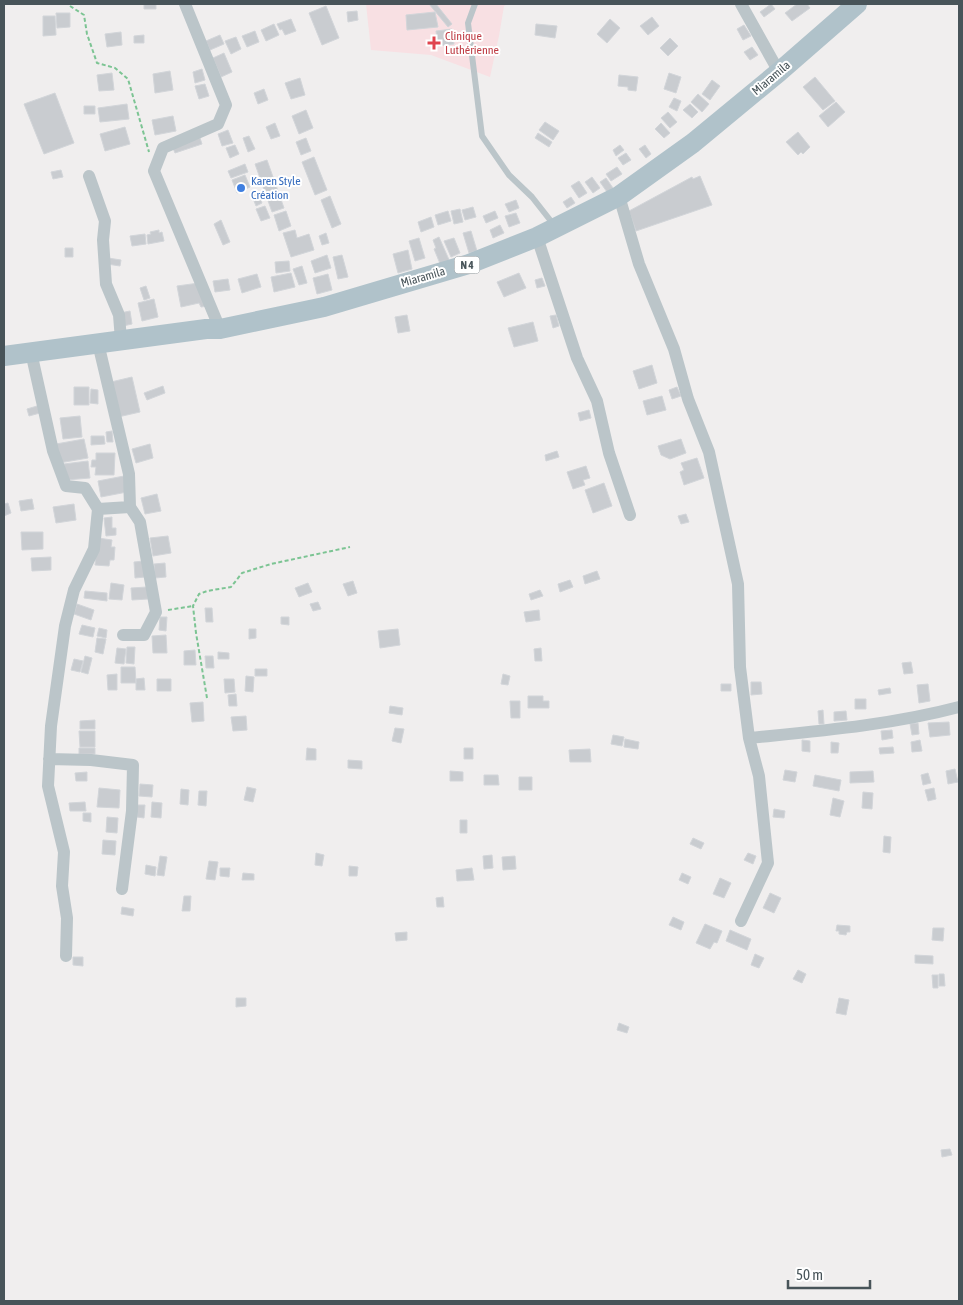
<svg xmlns="http://www.w3.org/2000/svg" width="963" height="1305" viewBox="0 0 963 1305" font-family="'Asap Condensed',sans-serif">
  <style>
    .medical { fill: #f8e0e3 }
    .building { fill: #c9ccd0; stroke: #d2d5d9 }
    .lines { fill: none; stroke-linecap: round; stroke-linejoin: round }
    .path { stroke: #7cc493; stroke-width: 2; stroke-dasharray: 4 2.5; stroke-linecap: butt }
    .lane { stroke: #bbc5c9; stroke-width: 6 }
    .street { stroke: #bbc5c9; stroke-width: 12 }
    .primary { stroke: #b0c2ca; stroke-width: 20 }
    .health-dot { fill: #e0444e; stroke: #fff; stroke-width: 2 }
    .shop-dot { fill: #3f7fe0; stroke: #fff; stroke-width: 2 }
    .labels { text-anchor: middle; dominant-baseline: central; stroke-width: 4; stroke-linejoin: round; paint-order: stroke }
    .shield { fill: #fff; stroke: #7f878b; stroke-width: 1 }
    .shield-label { font-size: 11px; font-weight: bold; fill: #485459 }
    .health-label { font-size: 12px; fill: #be3a42; stroke: #fff; text-anchor: start }
    .street-label { font-size: 12px; fill: #485459; stroke: #fff }
    .shop-label { font-size: 12px; fill: #366cbe; stroke: #fff; text-anchor: start }
  </style>
  <rect width="100%" height="100%" fill="#f0eeee"/>
  <!-- medical -->
  <path class="medical" d="M366,4H507L504,6L499,36L490,77L431,55L371,50Z"/>
  <!-- building -->
  <path class="building" d="M144,4H156V9H144Z
    M429,4H436L452,24L448,27Z
    M771,4L775,9L764,17L760,12Z
    M797,4H807L810,8L792,21L785,13Z
    M326,6L339,38L322,45L309,13Z
    M357,11L358,20L348,22L347,12Z
    M435,12L438,27L407,30L406,15Z
    M56,13H70V27L57,28Z
    M43,16H55L56,35L43,36Z
    M652,17L659,26L648,35L640,26Z
    M291,19L296,31L285,35L282,29L280,30L277,24Z
    M610,19L620,28L607,43L597,34Z
    M274,24L279,35L266,41L261,30Z
    M536,24L557,26L555,38L535,35Z
    M744,25L751,36L743,40L737,29Z
    M452,29L454,44L438,46L436,31Z
    M255,31L259,42L247,47L242,36Z
    M121,32L122,45L107,47L105,34Z
    M144,35V43H134V36Z
    M220,35L224,44L210,50L206,41Z
    M236,37L241,49L231,54L225,41Z
    M670,38L678,46L668,56L660,48Z
    M752,47L758,55L750,60L744,52Z
    M224,53L232,72L221,77L213,58Z
    M202,69L205,80L195,83L193,72Z
    M170,71L173,90L155,93L153,74Z
    M112,73L114,90L99,91L97,75Z
    M669,73L681,77L676,93L664,89Z
    M619,75L638,77L636,91L628,90V87L618,86Z
    M815,77L835,101L823,110L803,87Z
    M300,78L305,95L291,99L285,83Z
    M712,80L720,86L710,100L702,94Z
    M205,84L209,96L199,99L195,86Z
    M264,89L268,100L258,104L254,93Z
    M55,93L74,143L44,154L24,104Z
    M698,94L709,104L702,112L691,102Z
    M674,98L681,101L677,111L669,107Z
    M836,102L845,112L828,127L819,116Z
    M127,104L129,119L100,122L98,108Z
    M690,104L698,112L692,118L683,110Z
    M84,106H95V114H84Z
    M306,110L313,128L299,134L292,116Z
    M668,112L677,122L670,128L661,118Z
    M173,116L176,131L155,135L152,120Z
    M545,122L559,131L553,140L539,130Z
    M275,123L280,136L271,139L266,127Z
    M661,123L670,133L664,138L655,129Z
    M125,127L130,144L105,151L100,134Z
    M228,130L233,143L222,146L218,134Z
    M798,132L810,147L803,154L801,152L798,155L786,142Z
    M538,133L552,142L549,147L535,138Z
    M249,136L255,149L248,152L243,138Z
    M200,138L202,144L175,153L172,146Z
    M306,138L311,151L301,155L296,142Z
    M235,145L239,154L230,158L226,148Z
    M620,145L624,150L616,156L613,150Z
    M645,145L651,154L646,158L639,149Z
    M626,153L631,160L623,165L618,158Z
    M314,157L327,190L315,195L302,162Z
    M267,160L284,208L272,212L255,164Z
    M245,164L248,172L231,178L228,171Z
    M617,167L622,174L611,181L606,174Z
    M61,170L63,177L53,179L51,172Z
    M245,175L250,187L237,193L232,180Z
    M700,176L712,205L636,231L629,211L692,177L693,179Z
    M592,177L600,188L593,193L585,182Z
    M606,178L613,188L607,192L600,182Z
    M579,181L587,193L579,198L571,186Z
    M258,194L262,203L256,206L252,196Z
    M330,196L341,224L332,228L321,200Z
    M571,197L575,203L567,208L563,202Z
    M516,200L519,208L509,212L505,204Z
    M265,206L270,218L261,221L256,209Z
    M473,207L476,217L465,220L462,210Z
    M460,209L463,222L454,224L451,211Z
    M286,211L291,226L279,231L274,215Z
    M448,211L451,221L438,225L435,215Z
    M495,211L498,218L486,223L483,216Z
    M516,213L520,223L509,227L505,216Z
    M431,217L434,227L421,232L418,222Z
    M221,220L230,242L223,245L214,224Z
    M500,225L504,233L493,238L490,230Z
    M159,230V233L162,232L164,241L148,244L147,235L151,234L150,232Z
    M295,230L297,238L309,234L314,250L291,257L283,233Z
    M471,231L477,251L469,253L463,233Z
    M326,233L329,243L322,245L319,236Z
    M145,234L146,244L132,246L130,236Z
    M439,237L450,262L441,266L434,249L436,248L433,240Z
    M419,238L425,258L415,261L409,241Z
    M454,238L460,253L451,257L444,241Z
    M65,248H73V257H65Z
    M408,250L412,269L398,273L393,254Z
    M327,255L331,268L315,273L311,261Z
    M342,255L348,277L338,279L333,257Z
    M108,258L121,260L120,266L107,264Z
    M289,261L290,271L276,273L275,262Z
    M302,266L307,283L299,285L293,269Z
    M291,273L295,287L274,292L271,277Z
    M519,273L526,288L504,297L497,282Z
    M257,274L261,287L242,293L238,279Z
    M328,274L332,290L317,294L313,278Z
    M542,278L545,286L537,288L535,280Z
    M228,279L230,290L215,292L213,281Z
    M199,283L208,306L201,307L199,303L181,307L177,286Z
    M146,286L150,298L144,300L140,288Z
    M154,299L158,317L142,321L138,303Z
    M130,311L132,324L123,326L120,313Z
    M407,315L410,331L398,333L395,317Z
    M556,315L559,326L553,328L550,316Z
    M533,322L538,341L514,347L508,328Z
    M652,365L657,383L639,389L633,371Z
    M132,377L140,412L118,417L111,382Z
    M163,386L165,393L147,400L144,393Z
    M74,387H89V405H74Z
    M677,387L681,396L672,399L669,390Z
    M91,389L98,390V404L90,403Z
    M662,396L666,410L647,415L643,401Z
    M37,406L40,413L29,416L27,409Z
    M589,410L591,418L580,421L578,413Z
    M80,416L82,437L63,439L60,418Z
    M112,431L113,442H107L106,432Z
    M91,436H104L105,444L91,445Z
    M84,439L88,458L59,463L56,444Z
    M681,439L686,453L670,459L661,455L658,446Z
    M150,444L153,458L136,463L132,449Z
    M557,451L559,457L546,461L545,455Z
    M96,453H115L114,475H95L96,467H91L92,460H96Z
    M697,458L704,478L684,485L680,472L684,470L681,463Z
    M88,461L90,478L66,480L64,464Z
    M586,466L590,478L583,480L585,485L573,489L567,472Z
    M124,476L127,492L101,497L98,481Z
    M604,483L612,506L593,513L585,490Z
    M157,494L161,511L145,514L141,498Z
    M32,499L34,509L21,511L19,501Z
    M8,503L11,513L4,516V504Z
    M74,504L76,520L56,523L53,507Z
    M686,514L689,522L681,524L678,516Z
    M112,517V528H116V535L106,536L104,518Z
    M21,532H43V549L22,550Z
    M168,536L171,553L153,556L150,538Z
    M98,538L112,540L111,547H115L114,560H110L109,566L95,565Z
    M51,557V570L32,571L31,558Z
    M144,561L145,577L135,578L134,562Z
    M165,563L166,577L155,578L154,564Z
    M597,571L600,579L585,584L583,576Z
    M570,580L573,587L560,592L558,584Z
    M353,581L357,593L348,596L343,584Z
    M111,583L124,585L122,600L109,599Z
    M308,583L312,592L299,597L295,588Z
    M147,587L148,599L132,600L131,588Z
    M540,590L543,596L531,600L529,594Z
    M85,591L107,593V601L84,598Z
    M318,602L321,609L313,611L310,604Z
    M77,604L94,610L91,620L74,614Z
    M205,608H212L213,622H206Z
    M539,610L540,620L526,622L524,612Z
    M160,617H167L166,631L159,630Z
    M281,617H289V625L281,624Z
    M82,625L95,628L93,637L79,634Z
    M99,628L107,630L106,638L97,636Z
    M249,629H256V638L249,639Z
    M398,629L400,645L380,648L378,631Z
    M166,635L167,653H153L152,636Z
    M97,638L106,639L103,654L95,652Z
    M127,647H135L134,664L126,663Z
    M117,648L126,649L124,664L115,663Z
    M541,648L542,661H535L534,649Z
    M195,650L196,665H184V651Z
    M218,652L229,653V659H218Z
    M85,656L92,658L88,674L81,672Z
    M205,656H213L214,668H206Z
    M74,659L83,661L80,672L71,670Z
    M911,662L913,673L904,674L902,663Z
    M121,667H135L136,683H121Z
    M255,669H267V676H255Z
    M117,674V690H108L107,675Z
    M503,674L510,676L508,685L501,684Z
    M246,676L254,677L253,692L245,691Z
    M144,678L145,690H136V679Z
    M157,679H171V691H157Z
    M224,679H234L235,692L225,693Z
    M751,682H761L762,694L751,695Z
    M721,684H731V691H721Z
    M928,684L930,701L919,703L917,685Z
    M890,688L891,693L879,695L878,690Z
    M236,694L237,706H229L228,695Z
    M528,696H543V701H549V708H528Z
    M855,699H866V709H855Z
    M510,701H520V718H511Z
    M203,702L204,721L192,722L190,703Z
    M390,706L403,708L402,715L389,713Z
    M823,710L824,724H819L818,711Z
    M846,711L847,720L834,721V712Z
    M246,716L247,730L233,731L231,717Z
    M95,720V729H80V721Z
    M949,722L950,735L930,737L928,723Z
    M918,723L919,734L912,735L910,724Z
    M395,728L404,729L401,743L392,741Z
    M892,730L893,738L882,740L881,731Z
    M79,731H95V747H80Z
    M613,735L624,737L622,746L611,744Z
    M625,739L639,742L638,749L624,747Z
    M802,740L810,741V752L802,751Z
    M920,740L922,751L912,752L911,742Z
    M831,742L839,743L838,753H831Z
    M893,747L894,753L880,754L879,748Z
    M79,748H95V754H79Z
    M307,748L316,749V760H306Z
    M464,748H473V759H464Z
    M590,749L591,762H570L569,750Z
    M348,760L362,761V769L348,768Z
    M955,769L958,782L948,784L946,771Z
    M785,770L797,772L795,782L783,780Z
    M450,771L463,772V781H450Z
    M873,771L874,782L850,783V772Z
    M87,772V781H76L75,773Z
    M928,773L931,783L923,785L921,775Z
    M484,775H498L499,785H484Z
    M815,775L841,780L839,791L813,786Z
    M519,777H532V790H519Z
    M140,784L153,785L152,797L139,796Z
    M247,787L256,789L253,802L244,800Z
    M99,788L120,790L119,808L97,807Z
    M934,788L936,799L928,801L925,790Z
    M181,789L189,790L188,805L180,804Z
    M199,791H207L206,806L198,805Z
    M863,792L873,793L872,809L862,808Z
    M833,798L844,801L840,817L830,815Z
    M85,802L86,811H70L69,803Z
    M152,802L162,803L161,818L151,817Z
    M137,805H145L144,818L137,817Z
    M774,809L785,811L784,818L773,817Z
    M83,813H91V822L83,821Z
    M107,817L118,818L117,833L106,832Z
    M460,820H467V833H460Z
    M884,836L891,837L890,853L883,852Z
    M693,838L704,843L701,849L690,844Z
    M103,840L116,841L115,855L102,854Z
    M316,853L324,855L322,866L315,865Z
    M748,853L756,856L753,864L744,860Z
    M492,855L493,868L484,869L483,856Z
    M160,856L167,857L164,876L157,875Z
    M515,856L516,869L503,870L502,857Z
    M209,861L218,862L215,880L206,879Z
    M146,865L156,867L155,876L145,874Z
    M349,866L358,867L357,876H349Z
    M220,868H230L229,877L220,876Z
    M472,868L474,880L457,881L456,870Z
    M243,873L254,874V880H242Z
    M682,873L691,877L688,884L679,880Z
    M720,878L731,883L724,898L713,894Z
    M770,893L781,898L774,913L763,908Z
    M184,896H191L190,911H182Z
    M443,897L444,907H437L436,898Z
    M122,907L134,909L133,916L121,914Z
    M673,917L684,922L681,930L669,925Z
    M705,924L722,931L717,943L714,942L710,949L696,943Z
    M837,925L850,926V932H847L846,935L839,934V931H836Z
    M933,928H944L943,941L932,940Z
    M730,930L751,939L747,950L726,941Z
    M407,932V940L396,941L395,933Z
    M755,954L764,958L759,968L751,965Z
    M915,955L933,956V964L915,963Z
    M73,957H83V966L73,965Z
    M798,970L806,974L802,983L793,979Z
    M939,974H944L945,986H939Z
    M932,975H938V988H933Z
    M236,998H246V1006L236,1007Z
    M839,998L849,1000L846,1015L836,1013Z
    M619,1023L629,1027L627,1033L617,1030Z
    M950,1149L952,1155L942,1157L941,1150Z"/>
  <g class="lines">
    <!-- path -->
    <path class="path" d="M70,6L84,15L87,34L97,63L115,68L128,79L149,152
      M168,610L193,606
      M207,698L196,633L193,606L199,594L207,591L231,587L242,573L271,564L350,547"/>
    <!-- lane -->
    <path class="lane" d="M475,4L468,23L482,136L509,175L532,197L554,225"/>
    <!-- street -->
    <path class="street" d="M185,4L226,105L218,124L163,148L154,171L220,329
      M741,4L779,72
      M89,176L105,221L103,240L106,284L119,315L121,340
      M619,196L639,264L674,349L688,399L709,452L738,584L740,667L749,738L759,776L768,863L741,921
      M537,237L577,358L597,401L609,453L630,515
      M98,343L129,474L130,507
      M31,352L53,451L66,486L85,488L98,509L94,549L74,590L65,626L51,726L48,786L64,852L62,886L67,918L66,956
      M98,509L130,507L140,522L156,612L144,635H123
      M749,738C819,731 891,725 959,707
      M49,759L91,760L133,765L132,811L122,889"/>
    <!-- primary -->
    <path class="primary" d="M4,356L206,329H220L324,307L469,264L537,237L619,196L693,143L779,72L857,4"/>
  </g>
  <!-- markers -->
  <path class="health-dot" d="M431.5 35.5h5v5h5v5h-5v5h-5v-5h-5v-5h5z"/>
  <circle class="shop-dot" cx="241" cy="188" r="5"/>
  <g class="labels">
    <!-- shield labels -->
    <rect class="shield" x="454.5" y="256.5" width="25" height="17" rx="4"/>
    <g class="shield-label">
      <text x="467" y="265">N 4</text>
    </g>
    <!-- health labels -->
    <g class="health-label">
      <text x="445" y="36">Clinique<tspan x="445" dy="14">Luthérienne</tspan></text>
    </g>
    <!-- street labels -->
    <g class="street-label">
      <text transform="translate(771 78) rotate(-40)">Miaramila</text>
      <text transform="translate(423 277) rotate(-16)">Miaramila</text>
    </g>
    <!-- shop labels -->
    <g class="shop-label">
      <text x="251" y="181">Karen Style<tspan x="251" dy="14">Création</tspan></text>
    </g>
  </g>
  <!-- border -->
  <rect width="963" height="1305" fill="none" stroke="#485459" stroke-width="10"/>
  <!-- scale -->
  <path d="M788 1280v8h82v-8" fill="none" stroke="#485459" stroke-width="2.5"/>
  <text x="796" y="1280" font-size="15" fill="#485459" stroke="#ffffff" stroke-width="4" paint-order="stroke">50 m</text>
</svg>
